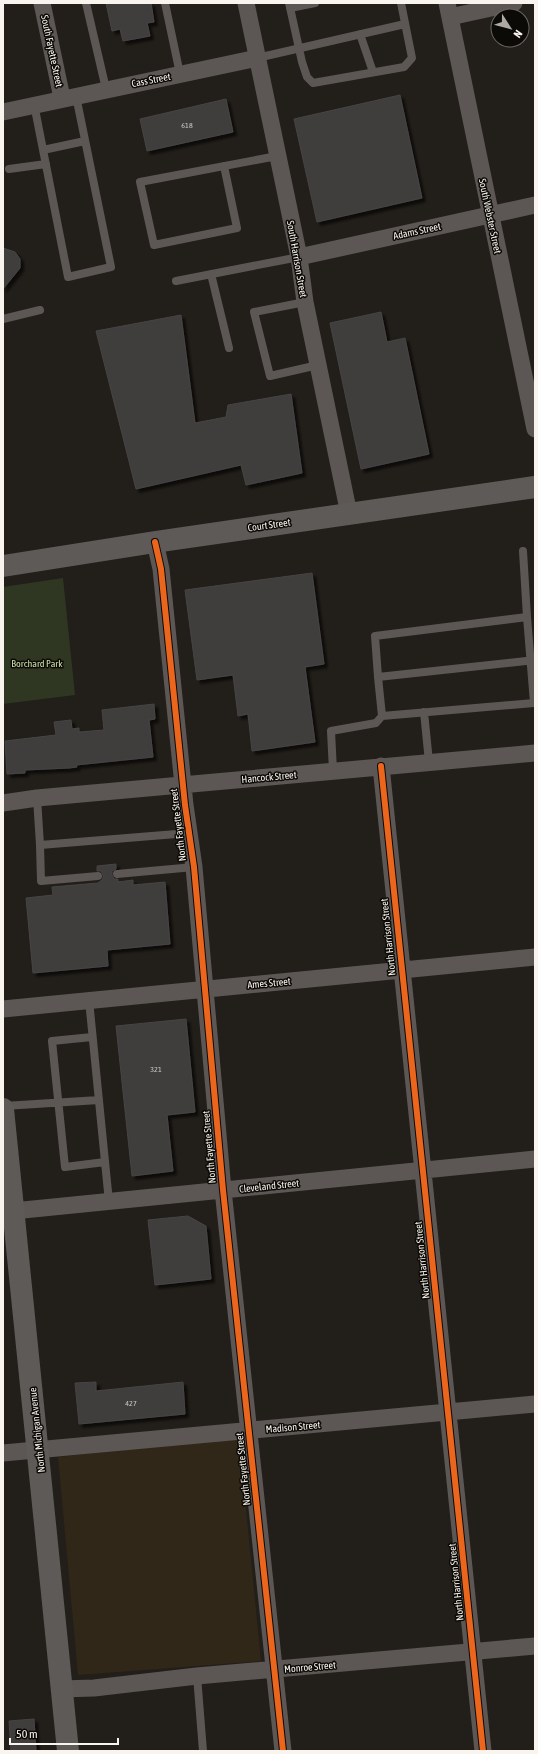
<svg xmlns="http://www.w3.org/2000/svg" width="538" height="1754" viewBox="0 0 538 1754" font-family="'Asap Condensed',sans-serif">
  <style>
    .built { fill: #302718 }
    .green { fill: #2f3723 }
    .building { fill: #403d3d; stroke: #474445; filter: url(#shadow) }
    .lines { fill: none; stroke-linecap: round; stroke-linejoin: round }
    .service { stroke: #5c5755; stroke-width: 8 }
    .minor { stroke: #5c5755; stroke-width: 17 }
    .secondary { stroke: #5e5a57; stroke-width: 22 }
    .cycleway-casing { stroke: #0c0a06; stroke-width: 8 }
    .cycleway { stroke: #eb651d; stroke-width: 6 }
    .labels { text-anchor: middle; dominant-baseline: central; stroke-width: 3; stroke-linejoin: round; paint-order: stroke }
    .number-label { font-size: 8px; fill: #cbc6c1 }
    .street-label { font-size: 10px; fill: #f9f4ed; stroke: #0c0a06 }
    .park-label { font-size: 10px; fill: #c8e0a9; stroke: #0c0a06 }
  </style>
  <defs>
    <filter id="shadow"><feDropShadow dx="3.5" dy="3.5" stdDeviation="1" flood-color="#0009"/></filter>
  </defs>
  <rect width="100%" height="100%" fill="#221e19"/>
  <!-- built -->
  <path class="built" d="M239,1438L261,1661L78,1675L58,1457Z"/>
  <!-- green -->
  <path class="green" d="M63,578L75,695L3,704V587Z"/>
  <!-- building -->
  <path class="building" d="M106,3H151L154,22L147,23L150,36L123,41L120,29L112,31Z
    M400,95L422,198L317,222L294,119Z
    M226,99L233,132L147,151L140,119Z
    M3,248L15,252L20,259V268L3,289Z
    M381,312L387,342L405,338L429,454L361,469L330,323Z
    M181,315L195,423L226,417L228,405L291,394L302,473L246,485L241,465L136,489L96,331Z
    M312,573L324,664L305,667L315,742L252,751L248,714L238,716L233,675L197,680L185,590Z
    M154,704L155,719L149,720L153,757L76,765L77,767L69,768L25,770V773L7,774L5,741L56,735L54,722L71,720L72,729L79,728V732L104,730L102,710Z
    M116,864V869L112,871V875L114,879H118V882L133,880V885L165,882L170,944L107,950L108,966L33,973L26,898L53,895L52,887L98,883L103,879V875L101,871H97V866Z
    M186,1019L195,1112L167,1115L173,1171L132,1176L116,1026Z
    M188,1216L206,1226L211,1279L155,1285L148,1220Z
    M96,1382V1391L183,1382L185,1414L79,1424L75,1383Z
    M34,1719L36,1751H11L9,1721Z"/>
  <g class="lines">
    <!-- service -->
    <path class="service" d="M86,3L106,89
      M165,3L180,74
      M289,3L302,62L307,77L313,83L404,67L412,58L401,3
      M290,8L315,3
      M360,34L373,72
      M257,58L405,24
      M34,104L68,277L111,267L76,96
      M43,150L85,141
      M224,166L237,228L154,245L140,182L277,156
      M9,169L46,164
      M211,274L229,348
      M176,281L299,257
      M305,302L254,312L270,376L318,365
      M3,319L40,310
      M523,551L527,617L375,636L378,677L535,660
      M378,677L382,716L534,703L527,617
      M424,712L429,762
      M333,771L331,731L376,723L382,716
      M37,798L40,845L189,833
      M40,845L41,881L98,876
      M117,874L194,867
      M89,1000L109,1202
      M92,1037L52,1041L65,1167L105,1162
      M4,1106L99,1100
      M197,1676L203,1751"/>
    <!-- minor -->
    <path class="minor" d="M42,3L62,98
      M246,3L299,257L305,302L349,514
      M447,3L535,429
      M450,17L514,3
      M3,112L257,58
      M299,257L535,205
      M155,542L161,569L185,805L194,867L223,1190L283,1751
      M381,766L483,1751
      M3,803L37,798L535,753
      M3,1009L535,957
      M3,1212L535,1159
      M3,1453L535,1404
      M61,1689L94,1688L197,1676L535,1646"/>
    <!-- secondary -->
    <path class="secondary" d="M3,566L155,542L535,487
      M3,1109L68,1751"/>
    <defs>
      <path id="cycleway" d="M155,542L161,569L185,805L194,867L223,1190L283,1751
        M381,766L483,1751"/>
    </defs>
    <!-- cycleway casing -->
    <use href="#cycleway" class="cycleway-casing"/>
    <!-- cycleway -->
    <use href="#cycleway" class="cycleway"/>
  </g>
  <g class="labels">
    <!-- number labels -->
    <g class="number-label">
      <text x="187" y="125">618</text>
      <text x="156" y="1069">321</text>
      <text x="131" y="1403">427</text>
    </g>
    <!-- street labels -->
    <g class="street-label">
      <text transform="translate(52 51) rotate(78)">South Fayette Street</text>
      <text transform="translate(151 80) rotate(-11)">Cass Street</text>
      <text transform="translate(490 216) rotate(78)">South Webster Street</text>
      <text transform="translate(417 231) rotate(-12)">Adams Street</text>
      <text transform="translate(297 259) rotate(80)">South Harrison Street</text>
      <text transform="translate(269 525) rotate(-8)">Court Street</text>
      <text transform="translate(269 777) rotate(-5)">Hancock Street</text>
      <text transform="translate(178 825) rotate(-97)">North Fayette Street</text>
      <text transform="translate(388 937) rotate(-96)">North Harrison Street</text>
      <text transform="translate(269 983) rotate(-5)">Ames Street</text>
      <text transform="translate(209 1147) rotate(-95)">North Fayette Street</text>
      <text transform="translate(269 1186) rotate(-6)">Cleveland Street</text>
      <text transform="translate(422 1260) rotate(-96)">North Harrison Street</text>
      <text transform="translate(293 1427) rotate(-5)">Madison Street</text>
      <text transform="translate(37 1430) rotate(-96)">North Michigan Avenue</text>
      <text transform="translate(243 1469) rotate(-96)">North Fayette Street</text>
      <text transform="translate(456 1582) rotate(-96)">North Harrison Street</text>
      <text transform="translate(310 1667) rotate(-5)">Monroe Street</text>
    </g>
    <!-- park labels -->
    <g class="park-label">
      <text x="37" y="663">Borchard Park</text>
    </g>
  </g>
  <!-- border -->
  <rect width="538" height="1754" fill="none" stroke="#f9f4ed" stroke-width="8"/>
  <!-- north arrow -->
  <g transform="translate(510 28) rotate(126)"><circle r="19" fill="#0c0a06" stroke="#6b6862"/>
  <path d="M0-3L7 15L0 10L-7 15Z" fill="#aea9a3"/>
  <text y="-6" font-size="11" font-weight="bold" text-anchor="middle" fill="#f9f4ed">N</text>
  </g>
  <!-- scale -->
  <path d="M10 1738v6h108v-6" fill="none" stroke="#f9f4ed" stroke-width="2"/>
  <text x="16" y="1738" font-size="12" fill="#f9f4ed" stroke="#0c0a06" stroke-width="3" paint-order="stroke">50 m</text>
</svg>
